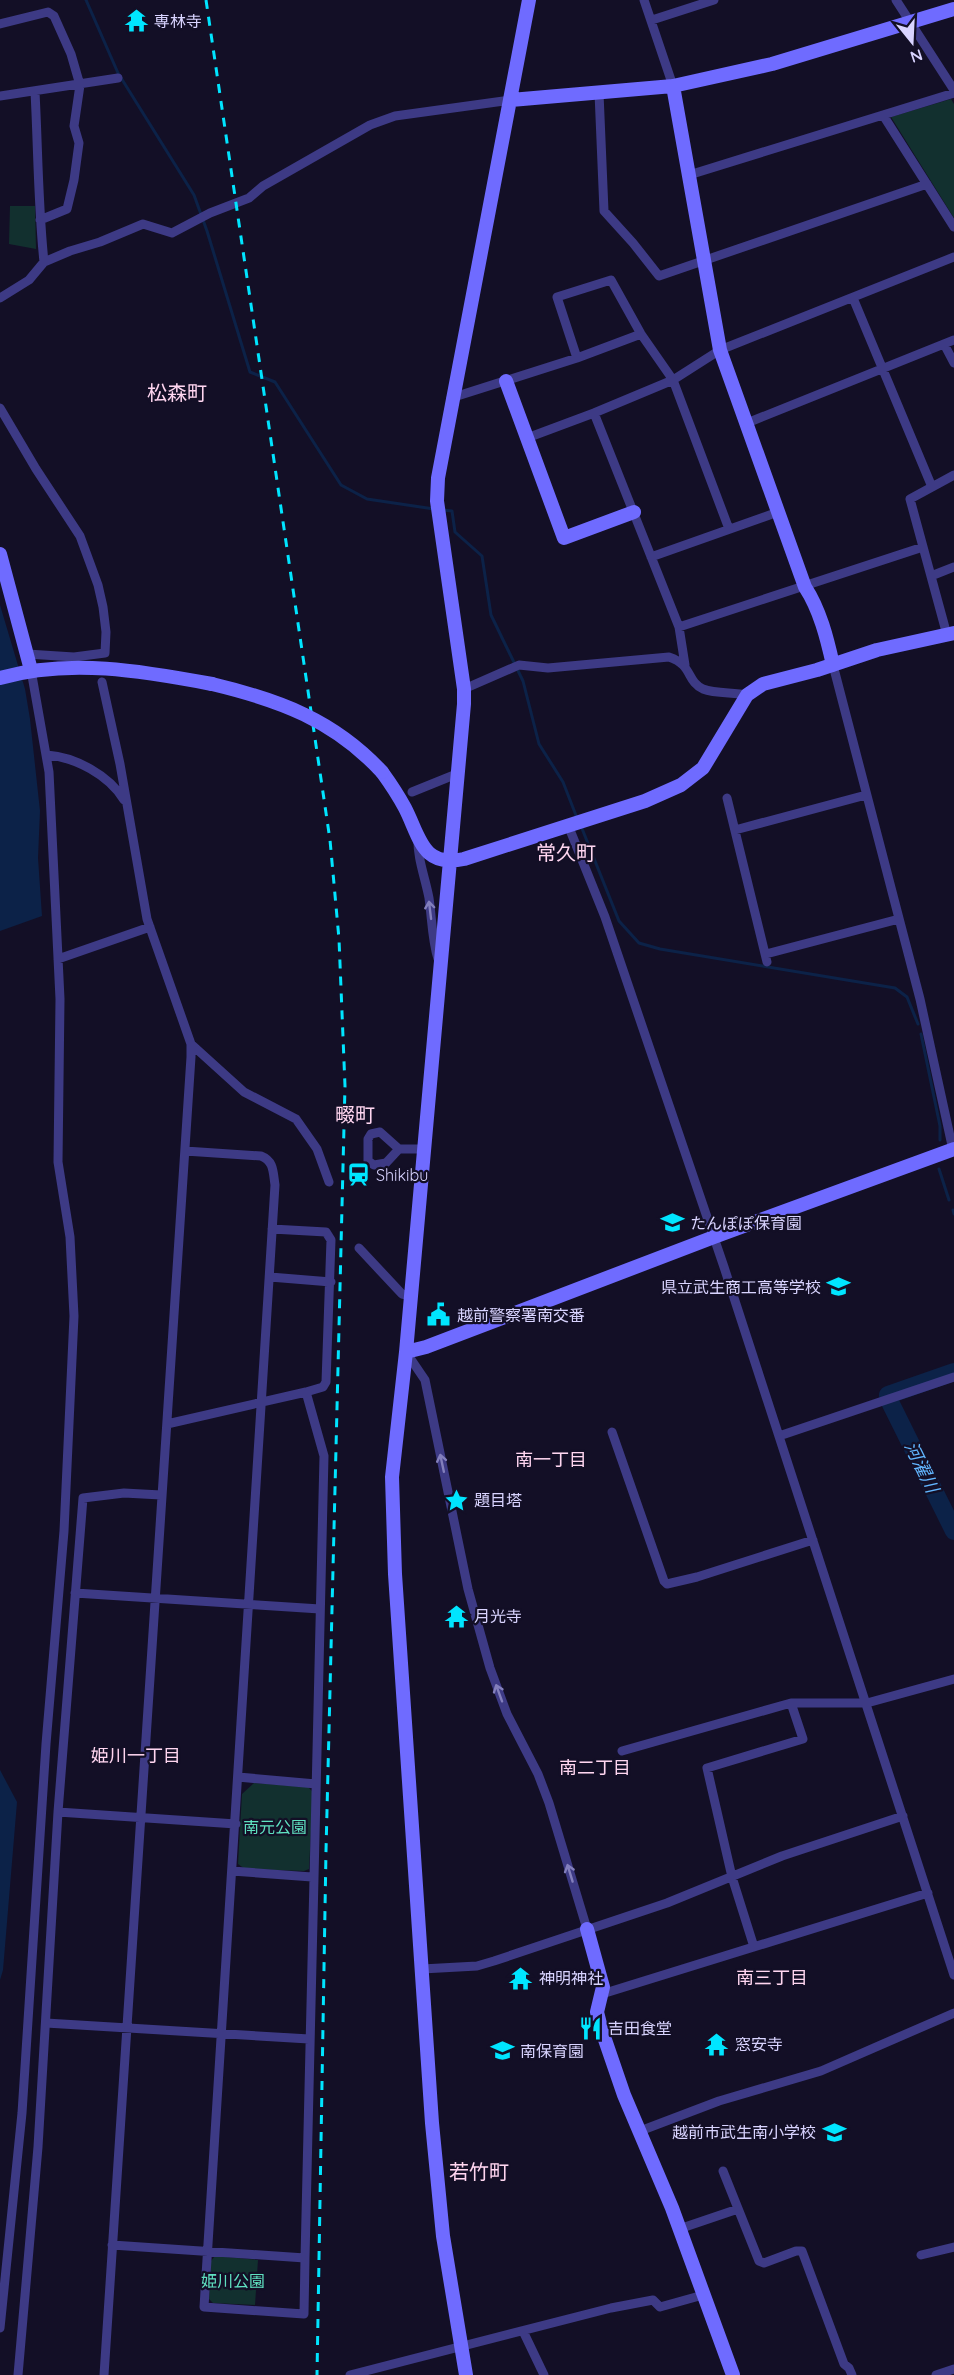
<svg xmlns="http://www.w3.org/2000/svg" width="954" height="2375" viewBox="0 0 954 2375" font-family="Quicksand,'Noto Sans JP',sans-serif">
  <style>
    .green { fill: #12302f }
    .water { fill: #0c2248 }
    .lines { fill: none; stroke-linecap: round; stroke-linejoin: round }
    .stream { stroke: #0c2248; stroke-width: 3 }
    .river { stroke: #0c2248; stroke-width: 18 }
    .street { stroke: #3d3a85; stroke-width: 9 }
    .secondary { stroke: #6f6bff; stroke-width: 14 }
    .rail { stroke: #00e5ff; stroke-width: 3; stroke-dasharray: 9 8; stroke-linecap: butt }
    .secondary-bridge { stroke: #6f6bff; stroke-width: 14 }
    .oneway { stroke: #837fbc }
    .labels { text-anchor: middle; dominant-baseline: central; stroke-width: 4.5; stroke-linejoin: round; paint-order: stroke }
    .poi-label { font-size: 16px; fill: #d9d4ff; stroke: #130f26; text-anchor: start }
    .park-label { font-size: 16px; fill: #5fe0c0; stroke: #130f26 }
    .neighbourhood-label { font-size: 18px; fill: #ffd6f0; stroke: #130f26 }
    .water-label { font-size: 18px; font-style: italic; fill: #62b6ff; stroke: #130f26 }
    .quarter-label { font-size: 20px; fill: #ffd6f0; stroke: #130f26 }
  </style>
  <rect width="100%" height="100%" fill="#130f26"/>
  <!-- green -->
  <path class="green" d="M951,99L954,104V218L891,117Z
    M10,206H35L36,249L9,244Z
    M254,1783L308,1787L313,1792L309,1869L304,1871L245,1869L238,1864L242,1794Z
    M215,2256L258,2260L255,2305L213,2303L209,2299L211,2261Z"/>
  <!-- water -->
  <path class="water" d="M0,605L25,689L30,719L40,811L38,858L42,916L0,931Z
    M0,1770L17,1802L3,1970L0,1980Z"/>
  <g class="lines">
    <!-- stream -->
    <path class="stream" d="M86,0L118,73L194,195L207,231L250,372L275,382L341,485L367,499L434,509
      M443,510L452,511L455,532L482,556L491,615L523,681L539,744L563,782L577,818
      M581,826L619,921L639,943L660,949L895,988L907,997L918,1024
      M921,1034L940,1126V1140
      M939,1169L949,1200
      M953,1210L954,1214"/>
    <!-- river -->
    <path class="river" d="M888,1395L954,1372
      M890,1402L954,1531"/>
    <!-- street -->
    <path class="street" d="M644,0L673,86
      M896,0L954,90
      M652,20L714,0
      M0,24L48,12L54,16L71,54L80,85L74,126L79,143L74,180L67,209L40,220
      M35,92C38,148 38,205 44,262
      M599,93L604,211L633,243L659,276L927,184
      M0,96L118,78
      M883,115L954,227
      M689,175L954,93
      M0,298L29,280L44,262L70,251L100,242L143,224L172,233L210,213L249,198L263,186L370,125L395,116L511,100
      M853,298L932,487
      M944,344L954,363
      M577,358L557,297L611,280L641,334L673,380L729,529
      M451,398L577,358L641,334
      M0,408L36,469L80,536L98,585L103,607L106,632L105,653L74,657L27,654
      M594,413L679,627L685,665
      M747,423L954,340
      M527,438L594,413L673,380L720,350L954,257
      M651,557L778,512
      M931,576L954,567
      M679,627L923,547
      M947,635L910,499L954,475
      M833,665L920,999L953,1150
      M102,682L120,764L147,919L191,1044V1057L104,2375
      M464,689L519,665L548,668L669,657C693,665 686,681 703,689C716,694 733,692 747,695
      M47,755C75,757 109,775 124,800
      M412,792L459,773
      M727,798L767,962
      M568,825L605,917L724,1267L954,1975
      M735,830L866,795
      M418,837C417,858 425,877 429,898C432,919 432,940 438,959
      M766,954L899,919
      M58,959L150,927
      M191,1044L244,1092L296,1119L317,1149L329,1182
      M380,1132L399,1149L386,1163L374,1165L368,1161V1139L371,1134Z
      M399,1149H423
      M185,1151L261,1156C274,1161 273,1172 275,1185L204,2307L304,2314L305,2258
      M359,1248L402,1294L411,1296
      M270,1277L331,1282
      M406,1352L425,1380L468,1589L490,1668L507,1714L538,1774L549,1803L587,1929
      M167,1424L306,1392L323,1387L326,1382L331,1240L326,1232L272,1229
      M612,1432L664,1581L667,1584L697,1577L813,1540
      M779,1436L954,1377
      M75,1593L320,1609
      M622,1751L791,1703H867L954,1679
      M238,1777L316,1784
      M58,1812L236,1824
      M232,1871L312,1877
      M754,1947L732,1877L707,1768L803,1739L791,1703
      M422,1969L477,1966L494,1961L667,1903L782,1856L903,1816
      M602,1994L928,1893
      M46,2023L309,2039
      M640,2131L719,2101L821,2071L954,2013
      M723,2171L759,2261L764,2263L796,2251H802L844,2364L849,2368L852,2375
      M679,2229L738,2209
      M112,2245L305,2258L324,1456L306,1392
      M921,2255L954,2247
      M0,2328L22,2113L46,1744L64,1531L74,1316L70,1237L58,1162L60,999L49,772L31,670
      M523,2331L544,2375
      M18,2375L38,2147L58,1812L83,1498L124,1493L161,1495
      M350,2375L611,2308L653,2300L660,2307L703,2295
      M936,2375L954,2369"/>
    <!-- secondary -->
    <path class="secondary" d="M673,86L720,350L805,587C820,610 827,638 833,665
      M511,100L673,86L772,64L954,9
      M506,381L564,538L634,512
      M0,554L31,670
      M0,678C69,658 143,671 212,684
      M382,772C390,783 398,795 405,808C420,837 422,868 464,859L645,801L681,785L703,768L747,695L763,684L817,670L877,650L954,633
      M406,1352L426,1347L714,1237L954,1149
      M587,1929L603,1987L597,2012L601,2028L624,2095L672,2208L733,2375
      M466,2375L443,2236L432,2123L395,1574L392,1477L406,1352L464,704V689L437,501L438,478L529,0"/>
    <!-- rail -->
    <path class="rail" d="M206,0L330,840L339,939L345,1086L326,1851L317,2375"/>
    <!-- secondary-bridge -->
    <path class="secondary-bridge" d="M212,684C279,700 334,720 382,772"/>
  </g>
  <!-- one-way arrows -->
  <defs><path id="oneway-shaft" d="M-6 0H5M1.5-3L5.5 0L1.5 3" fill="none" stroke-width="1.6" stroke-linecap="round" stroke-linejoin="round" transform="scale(1.5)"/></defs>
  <g class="oneway">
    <use href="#oneway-shaft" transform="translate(430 910) rotate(-97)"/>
    <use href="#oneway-shaft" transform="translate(442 1463) rotate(-102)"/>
    <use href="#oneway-shaft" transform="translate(499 1693) rotate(-110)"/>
    <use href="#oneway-shaft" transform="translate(570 1873) rotate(-107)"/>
  </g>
  <!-- icons -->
  <defs>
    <symbol id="temple-bare" viewBox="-9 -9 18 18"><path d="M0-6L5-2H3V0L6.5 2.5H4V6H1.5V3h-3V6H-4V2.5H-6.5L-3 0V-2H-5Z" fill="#00e5ff" stroke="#130f26" stroke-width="2.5" paint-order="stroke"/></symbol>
    <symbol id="station-bare" viewBox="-9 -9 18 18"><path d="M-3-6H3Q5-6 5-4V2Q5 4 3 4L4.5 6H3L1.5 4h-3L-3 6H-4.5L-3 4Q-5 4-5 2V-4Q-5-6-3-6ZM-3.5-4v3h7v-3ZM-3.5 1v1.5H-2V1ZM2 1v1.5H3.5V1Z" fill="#00e5ff" stroke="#130f26" stroke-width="2.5" paint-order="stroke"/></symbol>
    <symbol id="school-bare" viewBox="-9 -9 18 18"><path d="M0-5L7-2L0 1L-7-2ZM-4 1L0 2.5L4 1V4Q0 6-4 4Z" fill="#00e5ff" stroke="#130f26" stroke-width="2.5" paint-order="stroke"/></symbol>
    <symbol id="civic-bare" viewBox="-9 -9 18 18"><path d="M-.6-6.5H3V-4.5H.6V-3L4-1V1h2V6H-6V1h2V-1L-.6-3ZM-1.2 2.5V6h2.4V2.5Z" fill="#00e5ff" stroke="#130f26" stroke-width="2.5" paint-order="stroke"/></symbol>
    <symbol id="sight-bare" viewBox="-9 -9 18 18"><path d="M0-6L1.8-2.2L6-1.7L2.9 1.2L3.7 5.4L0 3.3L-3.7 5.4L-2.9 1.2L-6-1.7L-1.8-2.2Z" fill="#00e5ff" stroke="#130f26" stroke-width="2.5" paint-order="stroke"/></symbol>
    <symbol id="restaurant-bare" viewBox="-9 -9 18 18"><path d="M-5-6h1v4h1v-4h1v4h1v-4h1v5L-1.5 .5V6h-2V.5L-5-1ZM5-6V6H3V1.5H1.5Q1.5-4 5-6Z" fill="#00e5ff" stroke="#130f26" stroke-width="2.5" paint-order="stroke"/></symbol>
  </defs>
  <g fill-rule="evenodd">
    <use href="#temple-bare" x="120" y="4" width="33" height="33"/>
    <use href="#station-bare" x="342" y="1158" width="33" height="33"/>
    <use href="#school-bare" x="656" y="1206" width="33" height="33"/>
    <use href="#school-bare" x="822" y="1270" width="33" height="33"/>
    <use href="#civic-bare" x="422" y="1298" width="33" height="33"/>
    <use href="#sight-bare" x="440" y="1484" width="33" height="33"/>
    <use href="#temple-bare" x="440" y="1600" width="33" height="33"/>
    <use href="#temple-bare" x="504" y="1962" width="33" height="33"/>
    <use href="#restaurant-bare" x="574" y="2012" width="33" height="33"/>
    <use href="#temple-bare" x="700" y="2028" width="33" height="33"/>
    <use href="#school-bare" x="486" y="2034" width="33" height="33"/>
    <use href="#school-bare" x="818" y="2116" width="33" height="33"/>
  </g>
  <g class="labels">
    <!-- poi labels -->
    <g class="poi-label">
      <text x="154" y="21">専林寺</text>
      <text x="376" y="1175">Shikibu</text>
      <text x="690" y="1223">たんぽぽ保育園</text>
      <text x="821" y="1287" text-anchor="end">県立武生商工高等学校</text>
      <text x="457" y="1315">越前警察署南交番</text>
      <text x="474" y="1500">題目塔</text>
      <text x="474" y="1616">月光寺</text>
      <text x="539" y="1978">神明神社</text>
      <text x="608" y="2028">吉田食堂</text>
      <text x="735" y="2044">窓安寺</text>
      <text x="520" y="2051">南保育園</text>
      <text x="816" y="2132" text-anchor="end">越前市武生南小学校</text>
    </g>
    <!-- park labels -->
    <g class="park-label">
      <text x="275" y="1827">南元公園</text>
      <text x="233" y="2281">姫川公園</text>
    </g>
    <!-- neighbourhood labels -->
    <g class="neighbourhood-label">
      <text x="551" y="1459">南一丁目</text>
      <text x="136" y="1755">姫川一丁目</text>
      <text x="595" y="1767">南二丁目</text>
      <text x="772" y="1977">南三丁目</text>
    </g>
    <!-- water labels -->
    <g class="water-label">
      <text transform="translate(922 1467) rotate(64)">河濯川</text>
    </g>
    <!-- quarter labels -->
    <g class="quarter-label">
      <text x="177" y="392">松森町</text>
      <text x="566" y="852">常久町</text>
      <text x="355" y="1114">畷町</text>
      <text x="479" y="2171">若竹町</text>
    </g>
  </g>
  <!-- north arrow -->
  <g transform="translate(912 42) rotate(162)" stroke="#130f26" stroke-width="4.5" paint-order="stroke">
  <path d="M0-4.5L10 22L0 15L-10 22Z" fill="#d9d4ff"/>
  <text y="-9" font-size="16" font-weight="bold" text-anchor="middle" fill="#d9d4ff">N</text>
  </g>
</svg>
